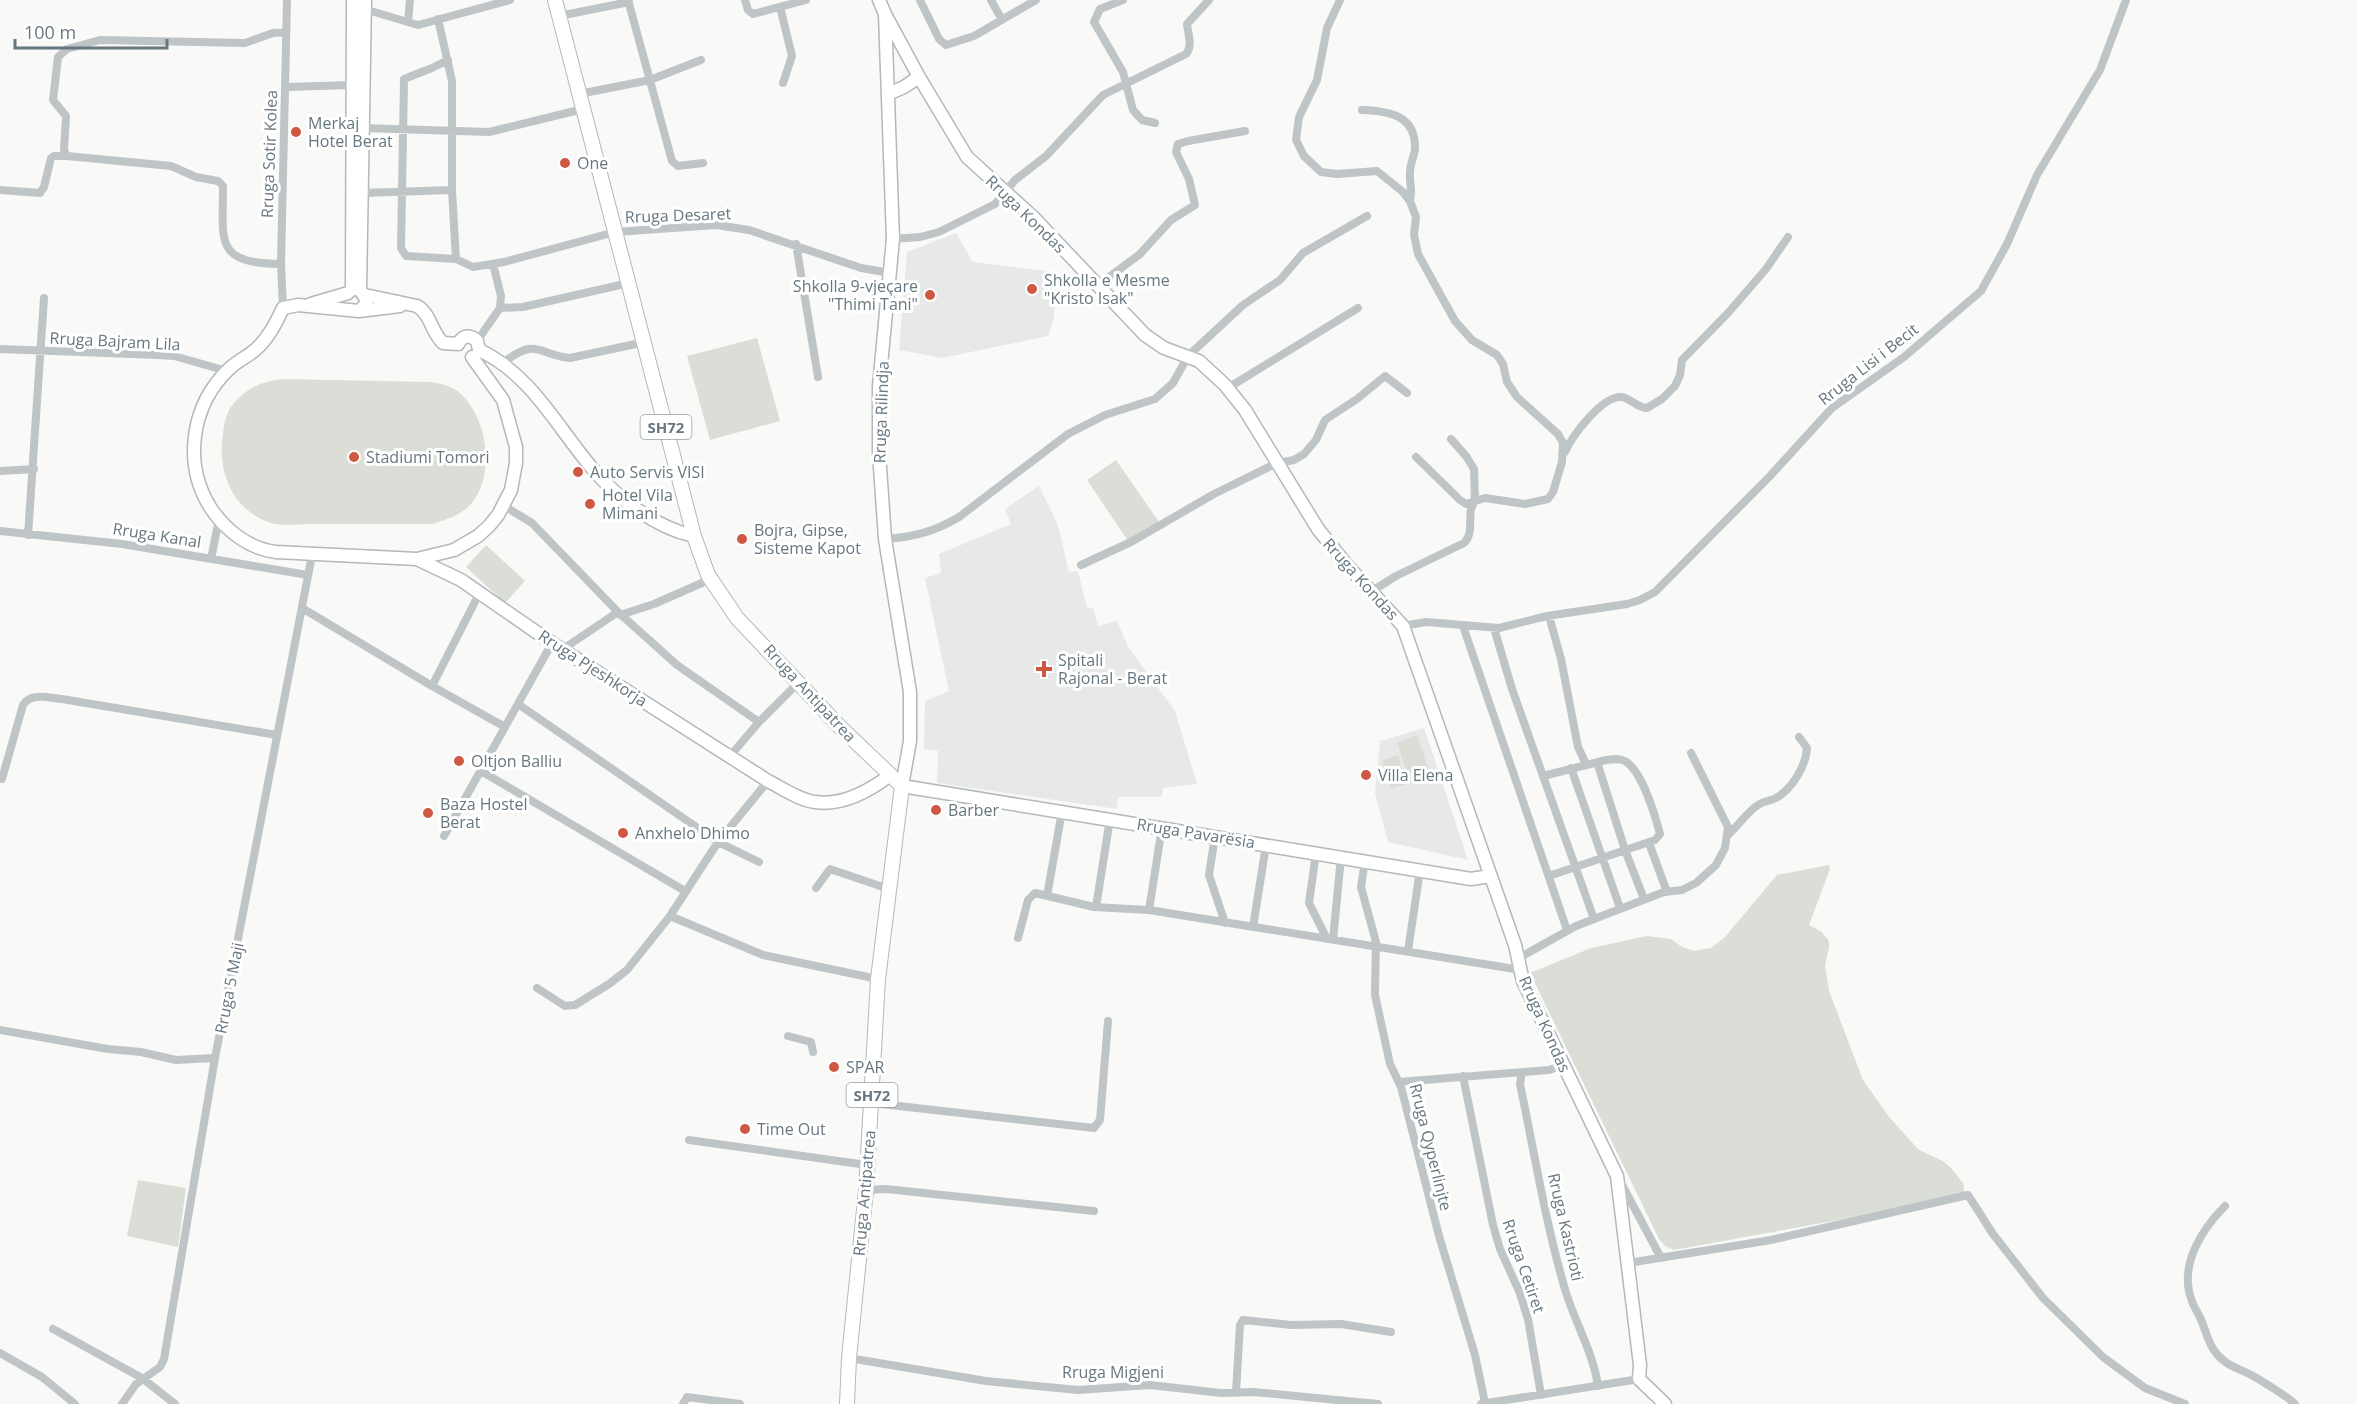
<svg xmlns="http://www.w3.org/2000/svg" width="2357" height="1404" viewBox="0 0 2357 1404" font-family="'Open Sans',sans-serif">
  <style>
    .built { fill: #e7e9e8 }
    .green { fill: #daded7 }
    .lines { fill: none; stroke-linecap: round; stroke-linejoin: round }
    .secondary-casing { stroke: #b2b8bc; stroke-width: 15 }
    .primary-casing { stroke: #b3b9bb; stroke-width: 16 }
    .street { stroke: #bfc4c7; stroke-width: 8 }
    .secondary { stroke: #fff; stroke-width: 12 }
    .primary { stroke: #fff; stroke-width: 14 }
    .poi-dot { fill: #cf5842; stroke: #fff; stroke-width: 2 }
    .labels { text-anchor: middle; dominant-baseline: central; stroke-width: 6; stroke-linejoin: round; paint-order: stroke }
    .shield { fill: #fff; stroke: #95a0a5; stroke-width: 1.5 }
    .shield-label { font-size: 15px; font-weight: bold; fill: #67777f }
    .poi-label { font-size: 16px; fill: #67777f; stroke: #fff; text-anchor: start }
    .street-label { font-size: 16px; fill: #67777f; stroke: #fff }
  </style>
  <rect width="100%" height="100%" fill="#f9f9f8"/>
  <!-- built -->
  <path class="built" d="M956,233L973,262L1047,271L1046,280L1058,282L1053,322L1048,336L942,358L899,350L907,252Z
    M1039,486L1058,525L1069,572L1078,571L1087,608H1093L1098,626L1117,621L1128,647L1175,711L1197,784L1163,788L1162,797H1118L1117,809L937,783L938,751L924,749L925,701L949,691L925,578L941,573L939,554L1011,524L1005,509Z
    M1424,728L1468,860L1388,842L1375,793L1380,741Z"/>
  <!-- green -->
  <path class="green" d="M757,338L780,421L710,440L687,356Z
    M282,379L431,382C442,384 453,386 461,394C488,419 496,476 470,505C461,515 445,520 433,524C392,524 350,524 309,524C297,524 279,527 268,522C231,508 217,470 223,433C224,423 227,410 234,403C246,388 264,381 282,379Z
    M1116,460L1159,522L1128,541L1087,480Z
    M486,545L525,581L505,603L466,567Z
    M1417,735L1431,776L1410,783L1397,742Z
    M1398,755L1407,784L1391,789L1382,760Z
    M1829,865L1830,869L1809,925L1822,932L1829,941V948L1825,965L1829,991L1863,1080L1889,1117L1919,1150L1943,1161L1951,1168L1963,1183L1965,1194L1959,1198L1674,1250L1665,1246L1659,1239L1530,973L1591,948L1647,936L1671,939L1682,947L1694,951L1711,948L1725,937L1777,875Z
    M138,1180L186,1188L178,1247L127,1236Z"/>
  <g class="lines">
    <defs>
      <path id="secondary" d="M879,0L885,14L893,239L879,386V453L885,539L910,692V741L902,786L1471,879L1490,876
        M885,14L919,77L967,157L1033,217L1145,335L1164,348L1199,361L1225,385L1245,410L1318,529L1345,563L1403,626L1515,945L1523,981L1617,1176L1640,1365L1639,1379L1665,1404
        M888,94L904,87L919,77
        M352,290L353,0
        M360,290L366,299V304L359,311L298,305L283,308C276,323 268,339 255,350C247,357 237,361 229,369C191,405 183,463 210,507C225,530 249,549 276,552L417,559L454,550L478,536L489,526L498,515L511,490L516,463V447L503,400L472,357
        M360,290L365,0
        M365,295L417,306C431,314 431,332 443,343L458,344C463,335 470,334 477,341L479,350
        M311,304L348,293
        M359,311L400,306
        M479,350C531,374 557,427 592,468C617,498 656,528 694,536
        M417,559L461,580L552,643L768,781C782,788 799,800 815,802C841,806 869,791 889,776"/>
      <path id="primary" d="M555,0L694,536L708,575L737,618L840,727L902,786L878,979L866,1190L849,1358L847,1404"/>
    </defs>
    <!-- secondary casing -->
    <use href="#secondary" class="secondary-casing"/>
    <!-- primary casing -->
    <use href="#primary" class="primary-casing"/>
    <!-- street -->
    <path class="street" d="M628,0L672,161L678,166L703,163
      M745,0L748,10L753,14L806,0
      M920,0L939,39L946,45L974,36L1036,0
      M991,0L1002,20
      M1123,0L1100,9L1094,22L1123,72L1133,110L1142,120L1155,123
      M1340,0L1327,28L1317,80L1299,117L1296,140L1304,156L1321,172L1337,174L1377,171L1403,192L1410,201L1416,217L1414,235L1418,254L1455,321L1472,340L1497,355L1503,364L1507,382L1517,397L1558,434L1563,443L1562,462L1553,492L1548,499L1525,504L1485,498L1475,501C1465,513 1476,531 1464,543L1396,576L1372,591
      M780,7L792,56L783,83
      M364,9L418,25L510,0
      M559,16L629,2
      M438,19L452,81V190L456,259
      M408,22L410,0
      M448,60L432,68L404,79L401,248L406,256L456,259L473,267L504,262L615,232L716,225L749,230L861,268L890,273
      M286,87L352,85
      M579,94L650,80L701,60
      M1362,110C1389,111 1416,115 1415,149C1414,157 1410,164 1410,172C1409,182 1413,191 1410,200
      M363,128L489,132L583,109
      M0,190L40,193L44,187L51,158L54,156H67
      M362,193L452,190
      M893,239L920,237L939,232L995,204L1015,180L1046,156L1103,95L1186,54C1193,46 1188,34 1187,24L1209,0
      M796,244L818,377
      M281,264C214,263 223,242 223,186L218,181L196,177L171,166L67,156L64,150L66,116L53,100L58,57L67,49L100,40L245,43L273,33L286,32
      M1097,286L1140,254L1171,220L1195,205L1189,179L1176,152L1178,144L1188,141L1245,131
      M283,308L281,264L287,0
      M500,308L523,307L629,283
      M477,341L500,308L501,296L493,264
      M0,349L158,355L174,356L227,371
      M503,363C537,336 538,355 570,358L645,342
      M1228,388L1358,308
      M1565,452C1572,436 1602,396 1621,397C1631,398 1637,408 1647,408L1662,399L1675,386L1680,375L1682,360L1728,313L1766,269L1788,237
      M1416,457L1460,500L1466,504L1475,501L1474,469L1466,456L1451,439
      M0,471L34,469
      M504,506L532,523L618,612L677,665L759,722
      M0,531L122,544L308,575
      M28,535L44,298
      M885,539C913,537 934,532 959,517L1068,434L1105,415L1155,399L1173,383L1188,356L1243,305L1280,280L1303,253L1367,216
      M211,559L219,519
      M1081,565L1131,542L1214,494L1277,463L1294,460L1304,454L1316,440L1325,420L1357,399L1385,376L1407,393
      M302,608L432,686L480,592
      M620,615L654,604L711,579
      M1549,616L1561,659L1578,747L1586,764
      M1403,626L1426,622L1499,628L1547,616L1627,604L1640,600L1655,592L1770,476L1832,408L1904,357L1981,291L2007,244L2037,175L2100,70L2126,0
      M1463,626L1567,930
      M1494,628L1512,689L1594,919
      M563,649L618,612
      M432,686L505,727
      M518,704L718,842L759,862
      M730,756L759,722L799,682
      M1597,762L1625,850L1644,899
      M1571,768L1620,908
      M481,771L685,891
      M1543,776L1606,760C1613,759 1619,758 1625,761C1642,771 1655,815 1660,834L1655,840L1549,876
      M2,779L23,705C31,692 49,698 62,699L277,735
      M1728,835C1738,826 1747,812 1758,805C1764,801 1770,801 1776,798C1792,789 1806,766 1807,748L1799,737
      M444,836L552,643
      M1215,836L1209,875L1225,923
      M1649,843L1667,892
      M1316,853L1309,903L1327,939
      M1365,861L1361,887L1376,942L1375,995L1390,1064L1401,1087L1439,1236L1475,1355L1485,1403
      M816,888L830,869L889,889
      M1047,896L1062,811
      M1096,907L1110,819
      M1149,910L1162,827
      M670,916L763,955L878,979
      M1253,927L1266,845
      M1018,938L1028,900L1035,893L1094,907L1149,910L1521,970
      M1333,940L1341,857
      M1408,951L1420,870
      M1519,958L1576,926L1664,892L1682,890L1696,883L1716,865L1725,848L1728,827L1691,753
      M537,988L565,1006L575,1005L609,984L627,970L670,916L718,842L768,781
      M0,1030L108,1049L141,1052L176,1060L215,1058
      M788,1036L811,1042L813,1052
      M1522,1072L1520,1084C1534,1151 1545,1220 1564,1286C1573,1319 1593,1351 1598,1386
      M1463,1076L1493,1225L1500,1249L1519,1291L1528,1319L1541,1395
      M1399,1082L1549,1070L1563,1065
      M872,1103L1094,1128L1100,1120L1108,1021
      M689,1140L867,1165
      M1620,1181L1661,1258
      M866,1190L886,1189L1094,1211
      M2225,1206C2202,1229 2178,1266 2192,1301C2194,1308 2199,1314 2202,1322C2208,1337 2210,1350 2224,1361C2233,1368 2243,1370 2253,1376C2262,1381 2288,1397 2295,1404
      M1628,1263L1771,1240L1968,1195L1993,1234L2043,1298L2103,1357L2145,1388L2185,1404
      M53,1329L142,1378L175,1404
      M0,1353L42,1377L75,1404
      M849,1358L986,1381L1078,1390L1150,1385L1221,1393L1254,1392L1378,1404
      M1236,1392L1240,1325L1243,1320L1291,1325L1341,1324L1391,1332
      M122,1404L136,1384L160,1367L164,1359L215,1058L312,555
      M683,1404L687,1397L740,1404
      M1481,1404L1639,1379"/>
    <!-- secondary -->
    <use href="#secondary" class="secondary"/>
    <!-- primary -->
    <use href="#primary" class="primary"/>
  </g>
  <!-- markers -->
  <g class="poi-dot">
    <circle cx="296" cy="132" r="6"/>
    <circle cx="565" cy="163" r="6"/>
    <circle cx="1032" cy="289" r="6"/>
    <circle cx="930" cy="295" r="6"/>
    <circle cx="354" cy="457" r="6"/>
    <circle cx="578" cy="472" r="6"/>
    <circle cx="590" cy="504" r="6"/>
    <circle cx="742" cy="539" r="6"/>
    <path d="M1041 660h6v6h6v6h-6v6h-6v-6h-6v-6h6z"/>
    <circle cx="459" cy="761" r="6"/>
    <circle cx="1366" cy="775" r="6"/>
    <circle cx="936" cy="810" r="6"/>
    <circle cx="428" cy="813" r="6"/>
    <circle cx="623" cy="833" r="6"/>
    <circle cx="834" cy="1067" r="6"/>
    <circle cx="745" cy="1129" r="6"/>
  </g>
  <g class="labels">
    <!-- shield labels -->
    <g class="shield">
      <rect x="640.5" y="415" width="51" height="24" rx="4.5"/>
      <rect x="846.5" y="1083" width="51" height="24" rx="4.5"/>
    </g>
    <g class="shield-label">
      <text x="666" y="427">SH72</text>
      <text x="872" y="1095">SH72</text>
    </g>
    <!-- poi labels -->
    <g class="poi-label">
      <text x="308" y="123">Merkaj<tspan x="308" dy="18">Hotel Berat</tspan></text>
      <text x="577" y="163">One</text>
      <text x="1044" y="280">Shkolla e Mesme<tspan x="1044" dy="18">"Kristo Isak"</tspan></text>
      <text x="918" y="286" text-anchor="end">Shkolla 9-vjeçare<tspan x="918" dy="18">"Thimi Tani"</tspan></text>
      <text x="366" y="457">Stadiumi Tomori</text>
      <text x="590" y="472">Auto Servis VISI</text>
      <text x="602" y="495">Hotel Vila<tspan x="602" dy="18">Mimani</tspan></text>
      <text x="754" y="530">Bojra, Gipse,<tspan x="754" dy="18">Sisteme Kapot</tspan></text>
      <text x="1058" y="660">Spitali<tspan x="1058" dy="18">Rajonal - Berat</tspan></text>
      <text x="471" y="761">Oltjon Balliu</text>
      <text x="1378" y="775">Villa Elena</text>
      <text x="440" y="804">Baza Hostel<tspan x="440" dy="18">Berat</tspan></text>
      <text x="948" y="810">Barber</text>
      <text x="635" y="833">Anxhelo Dhimo</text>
      <text x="846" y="1067">SPAR</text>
      <text x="757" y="1129">Time Out</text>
    </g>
    <!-- street labels -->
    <g class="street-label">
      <text transform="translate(269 154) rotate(-88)">Rruga Sotir Kolea</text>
      <text transform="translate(1026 214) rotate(44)">Rruga Kondas</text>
      <text transform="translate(678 215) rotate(-2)">Rruga Desaret</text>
      <text transform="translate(115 341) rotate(3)">Rruga Bajram Lila</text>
      <text transform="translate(1868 364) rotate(-38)">Rruga Lisi i Becit</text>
      <text transform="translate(881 412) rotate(-88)">Rruga Rilindja</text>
      <text transform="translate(157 535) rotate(9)">Rruga Kanal</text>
      <text transform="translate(1361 579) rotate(48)">Rruga Kondas</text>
      <text transform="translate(593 668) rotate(33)">Rruga Pjeshkorja</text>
      <text transform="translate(810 693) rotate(47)">Rruga Antipatrea</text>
      <text transform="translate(1196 833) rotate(9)">Rruga Pavarësia</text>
      <text transform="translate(229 988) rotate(-79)">Rruga 5 Maji</text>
      <text transform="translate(1545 1024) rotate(66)">Rruga Kondas</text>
      <text transform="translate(1431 1147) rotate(76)">Rruga Qyperlinjte</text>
      <text transform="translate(864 1193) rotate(-85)">Rruga Antipatrea</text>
      <text transform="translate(1566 1227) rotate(77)">Rruga Kastrioti</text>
      <text transform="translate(1524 1266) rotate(71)">Rruga Cetiret</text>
      <text x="1113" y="1372">Rruga Migjeni</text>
    </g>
  </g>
  <!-- scale -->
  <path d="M15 39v9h152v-9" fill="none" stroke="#67777f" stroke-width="3"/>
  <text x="24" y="39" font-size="18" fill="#67777f" stroke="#ffffff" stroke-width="4.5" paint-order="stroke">100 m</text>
</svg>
